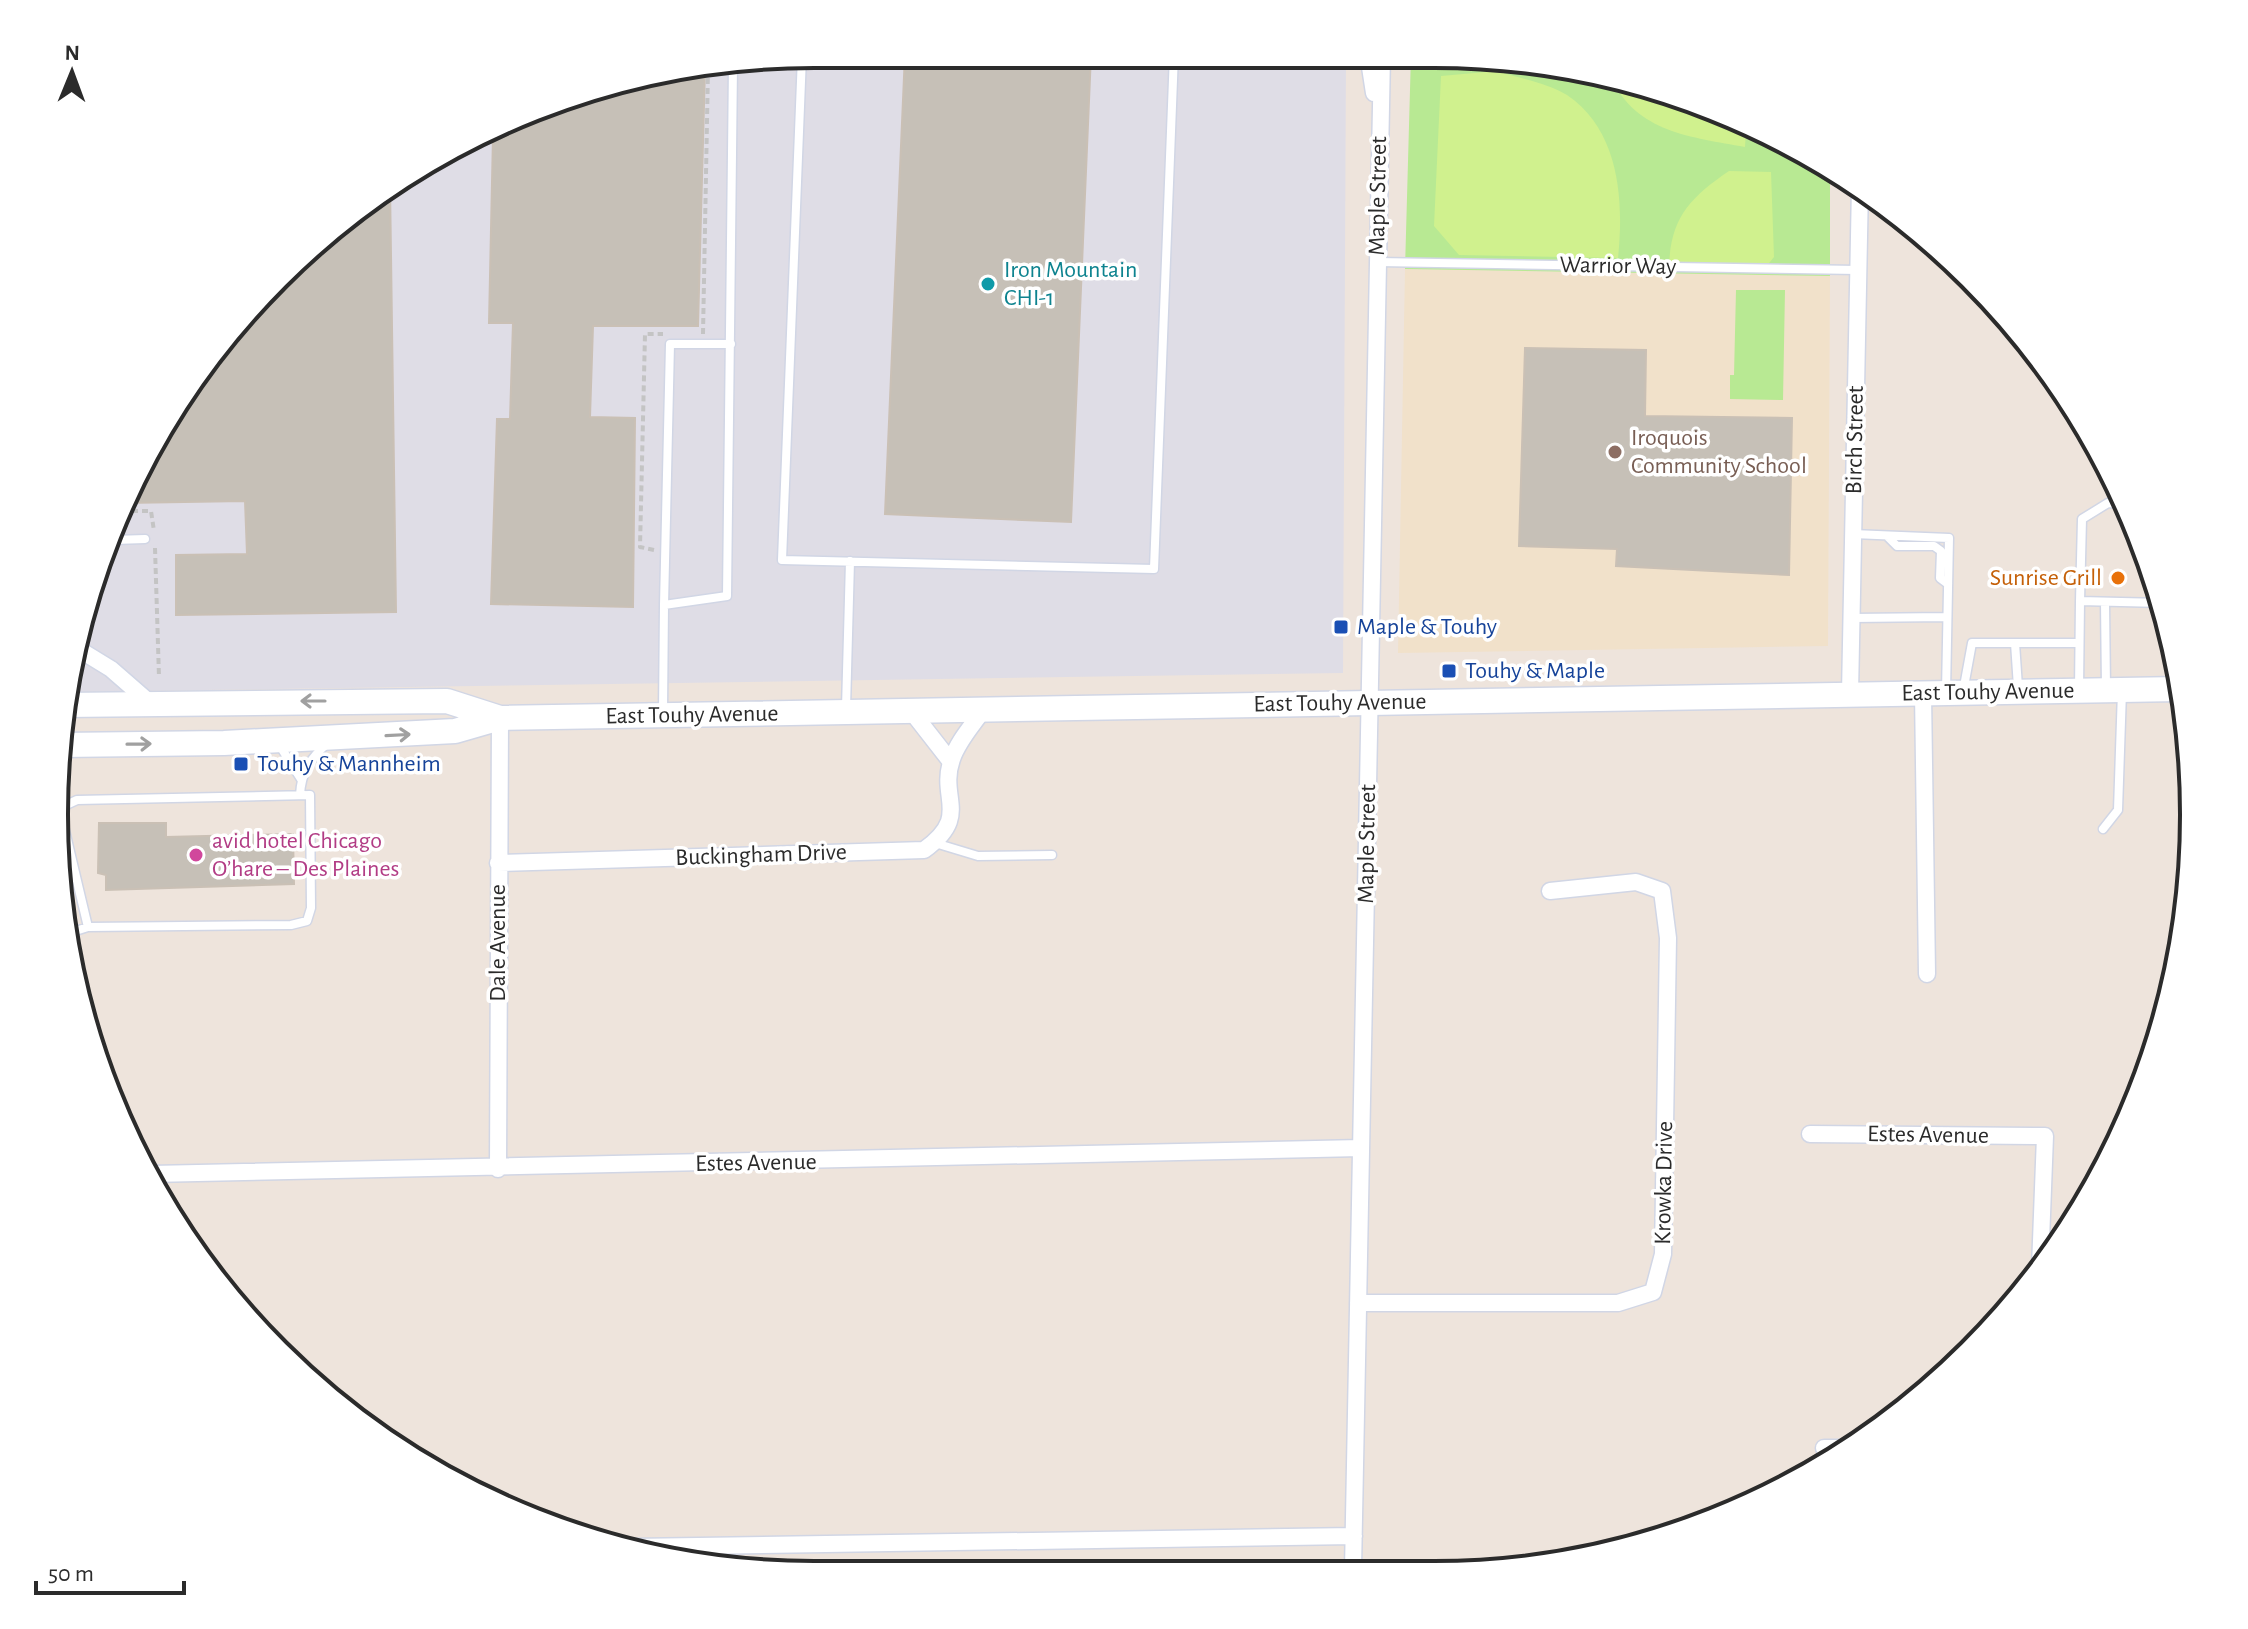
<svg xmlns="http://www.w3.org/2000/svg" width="2248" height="1629" viewBox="0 0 2248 1629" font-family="'Alegreya Sans',sans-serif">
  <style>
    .industrial { fill: #dfdde6 }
    .education { fill: #f1e1ca }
    .green { fill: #b8e993 }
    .pitch { fill: #d0f18e }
    .building { fill: #c6c0b7; stroke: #cac0b5; stroke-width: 2 }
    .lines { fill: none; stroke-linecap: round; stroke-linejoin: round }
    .service-casing { stroke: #d1d6e5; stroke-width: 11 }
    .minor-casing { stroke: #d1d6e5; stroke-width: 19 }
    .secondary-casing { stroke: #d1d6e5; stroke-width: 27 }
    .path { stroke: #c4c4c4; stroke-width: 4; stroke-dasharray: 6 4; stroke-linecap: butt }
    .service { stroke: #fff; stroke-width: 8 }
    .minor { stroke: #fff; stroke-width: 16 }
    .secondary { stroke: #fff; stroke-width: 24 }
    .oneway { stroke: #a0a0a0 }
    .culture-dot { fill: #0f9aa8; stroke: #fff; stroke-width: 3 }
    .education-dot { fill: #8d6e63; stroke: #fff; stroke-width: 3 }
    .food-dot { fill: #e8710a; stroke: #fff; stroke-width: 3 }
    .transit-dot { fill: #1a4fb4; stroke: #fff; stroke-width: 3 }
    .hotel-dot { fill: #d1479c; stroke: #fff; stroke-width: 3 }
    .labels { text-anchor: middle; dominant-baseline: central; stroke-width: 7; stroke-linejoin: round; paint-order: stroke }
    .street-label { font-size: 24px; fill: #2b2b2b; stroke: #fff }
    .culture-label { font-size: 24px; fill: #0d838f; stroke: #fff; text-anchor: start }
    .education-label { font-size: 24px; fill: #785e54; stroke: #fff; text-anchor: start }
    .food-label { font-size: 24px; fill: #c56008; stroke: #fff; text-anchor: end }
    .transit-label { font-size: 24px; fill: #164399; stroke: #fff; text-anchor: start }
    .hotel-label { font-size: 24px; fill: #b23c85; stroke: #fff; text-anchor: start }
    .rim { fill: none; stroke: #2b2b2b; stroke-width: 4 }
  </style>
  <rect width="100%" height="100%" fill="#eee4dc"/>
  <!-- industrial -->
  <path class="industrial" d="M815,54H1346L1343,673L68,692L132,479L242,313L392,182L617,80Z"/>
  <!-- education -->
  <path class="education" d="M1405,269L1830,276L1828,646L1398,653Z"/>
  <!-- green -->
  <path class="green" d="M1411,54L1630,80L1830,170V276L1405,269Z
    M1736,290H1785L1783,400L1730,399V375H1734Z"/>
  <!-- pitch -->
  <path class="pitch" d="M1497,71C1518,78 1548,83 1567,95C1620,131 1624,201 1618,258L1459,255L1434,226L1441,76Z
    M1611,77L1630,80L1746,132L1745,147C1692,137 1636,133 1611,77Z
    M1729,171L1771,172L1774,257L1762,272H1669C1669,220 1688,199 1729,171Z"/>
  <!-- building -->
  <path class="building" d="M905,54H1091L1071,522L885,514Z
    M705,68L698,326H593L590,417L635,418L633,607L491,604L497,419H510L513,323H489L493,136L617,80Z
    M390,184L396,612L176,615V555L247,554L245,501L125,503L132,479L242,313Z
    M1525,348L1646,350L1645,416L1792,418L1789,575L1616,566L1617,549L1519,546Z
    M99,823H166V837L293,834L294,884L106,890V875L98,873Z"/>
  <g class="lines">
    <defs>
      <path id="service" d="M802,56L782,560L1154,569L1174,54
        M1378,262L1858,270
        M1853,534L1949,538L1946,692
        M1888,537L1897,546H1934L1941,551L1940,578L1948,584
        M114,540L145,539
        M2080,601L2082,519L2108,503L2125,504
        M2105,602L2106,689
        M664,605L670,344H731
        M1852,618L1947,617
        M2015,643L2018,687
        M2079,689L2080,601L2162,603
        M1963,692L1972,643H2079
        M846,708L850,561
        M663,711L664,605L727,596L733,65
        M280,746L301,779
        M300,795C301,773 310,758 327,744
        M2103,829L2118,810L2122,691
        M935,843L978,856L1052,855
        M66,934L88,927L291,925L307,921L311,908L310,795L77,800L64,806L62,818L88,927"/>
      <path id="minor" d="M1368,54L1374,93
        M80,650L111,669L150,703
        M1923,693L1927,974
        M1850,694L1860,186
        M912,712L951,762
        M498,863L924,850C972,815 938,799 952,759C958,741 972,726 983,710
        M1810,1134L2045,1136L2040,1267
        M498,1169L500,718
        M151,1174L1361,1148
        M1358,1303H1618L1653,1292L1663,1254L1668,938L1662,891L1636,882L1550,891
        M1824,1448H1844
        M632,1547L1354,1536
        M1353,1570L1382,54"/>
      <path id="secondary" d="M64,705L447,701L500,718
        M61,745L224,743L455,731L500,718L2180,689"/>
    </defs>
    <!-- service casing -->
    <use href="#service" class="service-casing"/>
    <!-- minor casing -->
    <use href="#minor" class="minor-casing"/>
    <!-- secondary casing -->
    <use href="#secondary" class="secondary-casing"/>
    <!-- path -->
    <path class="path" d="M703,334L708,68
      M122,511H151L154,531
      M155,548L159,677
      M654,550L640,547L645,334H663"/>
    <!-- service -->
    <use href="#service" class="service"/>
    <!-- minor -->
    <use href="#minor" class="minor"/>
    <!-- secondary -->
    <use href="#secondary" class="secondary"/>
  </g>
  <!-- one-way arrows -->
  <defs><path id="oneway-shaft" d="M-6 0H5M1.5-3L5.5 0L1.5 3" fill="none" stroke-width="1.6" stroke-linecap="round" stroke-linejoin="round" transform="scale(2)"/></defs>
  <g class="oneway">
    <use href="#oneway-shaft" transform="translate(313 701) rotate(180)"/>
    <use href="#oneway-shaft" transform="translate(398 735) rotate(-3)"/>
    <use href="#oneway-shaft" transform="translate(139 744) rotate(-1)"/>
  </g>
  <!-- markers -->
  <circle class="culture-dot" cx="988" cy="284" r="8"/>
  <circle class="education-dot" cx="1615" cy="452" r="8"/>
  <circle class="food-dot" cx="2118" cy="578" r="8"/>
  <g class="transit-dot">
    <rect x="1333" y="619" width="16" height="16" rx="4"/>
    <rect x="1441" y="663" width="16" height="16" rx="4"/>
    <rect x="233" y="756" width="16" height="16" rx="4"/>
  </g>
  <circle class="hotel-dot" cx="196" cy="855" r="8"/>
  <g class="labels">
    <!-- street labels -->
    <g class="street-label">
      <text transform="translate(1378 196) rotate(-89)">Maple Street</text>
      <text transform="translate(1618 266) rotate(1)">Warrior Way</text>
      <text transform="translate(1855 440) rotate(-89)">Birch Street</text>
      <text transform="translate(1988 692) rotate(-1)">East Touhy Avenue</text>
      <text transform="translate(1340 703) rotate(-1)">East Touhy Avenue</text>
      <text transform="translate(692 715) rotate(-1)">East Touhy Avenue</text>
      <text transform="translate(1367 844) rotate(-89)">Maple Street</text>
      <text transform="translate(761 855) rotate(-2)">Buckingham Drive</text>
      <text transform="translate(498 943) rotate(-90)">Dale Avenue</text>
      <text transform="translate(1928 1135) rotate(1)">Estes Avenue</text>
      <text transform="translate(756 1163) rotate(-1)">Estes Avenue</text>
      <text transform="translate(1664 1183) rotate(-89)">Krowka Drive</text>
    </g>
    <!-- culture labels -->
    <g class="culture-label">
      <text x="1004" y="270">Iron Mountain<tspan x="1004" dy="28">CHI-1</tspan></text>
    </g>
    <!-- education labels -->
    <g class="education-label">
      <text x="1631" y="438">Iroquois<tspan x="1631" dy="28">Community School</tspan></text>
    </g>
    <!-- food labels -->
    <g class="food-label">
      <text x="2102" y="578">Sunrise Grill</text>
    </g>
    <!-- transit labels -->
    <g class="transit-label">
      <text x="1357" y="627">Maple &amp; Touhy</text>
      <text x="1465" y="671">Touhy &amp; Maple</text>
      <text x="257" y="764">Touhy &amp; Mannheim</text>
    </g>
    <!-- hotel labels -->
    <g class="hotel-label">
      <text x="212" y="841">avid hotel Chicago<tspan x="212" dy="28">O’hare – Des Plaines</tspan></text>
    </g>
  </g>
  <!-- crop -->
  <path d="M0 0H2248V1629H0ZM814 68H1434A746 746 0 0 1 2180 814V815A746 746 0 0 1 1434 1561H814A746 746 0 0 1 68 815V814A746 746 0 0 1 814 68Z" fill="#fff" fill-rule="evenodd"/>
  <path class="rim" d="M814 68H1434A746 746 0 0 1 2180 814V815A746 746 0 0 1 1434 1561H814A746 746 0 0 1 68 815V814A746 746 0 0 1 814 68Z"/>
  <!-- north arrow -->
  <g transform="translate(72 72) rotate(1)" stroke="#ffffff" stroke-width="6" paint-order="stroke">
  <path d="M0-6L14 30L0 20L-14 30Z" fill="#2b2b2b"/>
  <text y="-12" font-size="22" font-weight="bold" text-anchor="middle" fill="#2b2b2b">N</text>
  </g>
  <!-- scale -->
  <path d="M36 1581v12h148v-12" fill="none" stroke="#2b2b2b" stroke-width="4"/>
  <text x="48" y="1581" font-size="24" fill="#2b2b2b" stroke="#ffffff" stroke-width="6" paint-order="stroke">50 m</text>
</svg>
